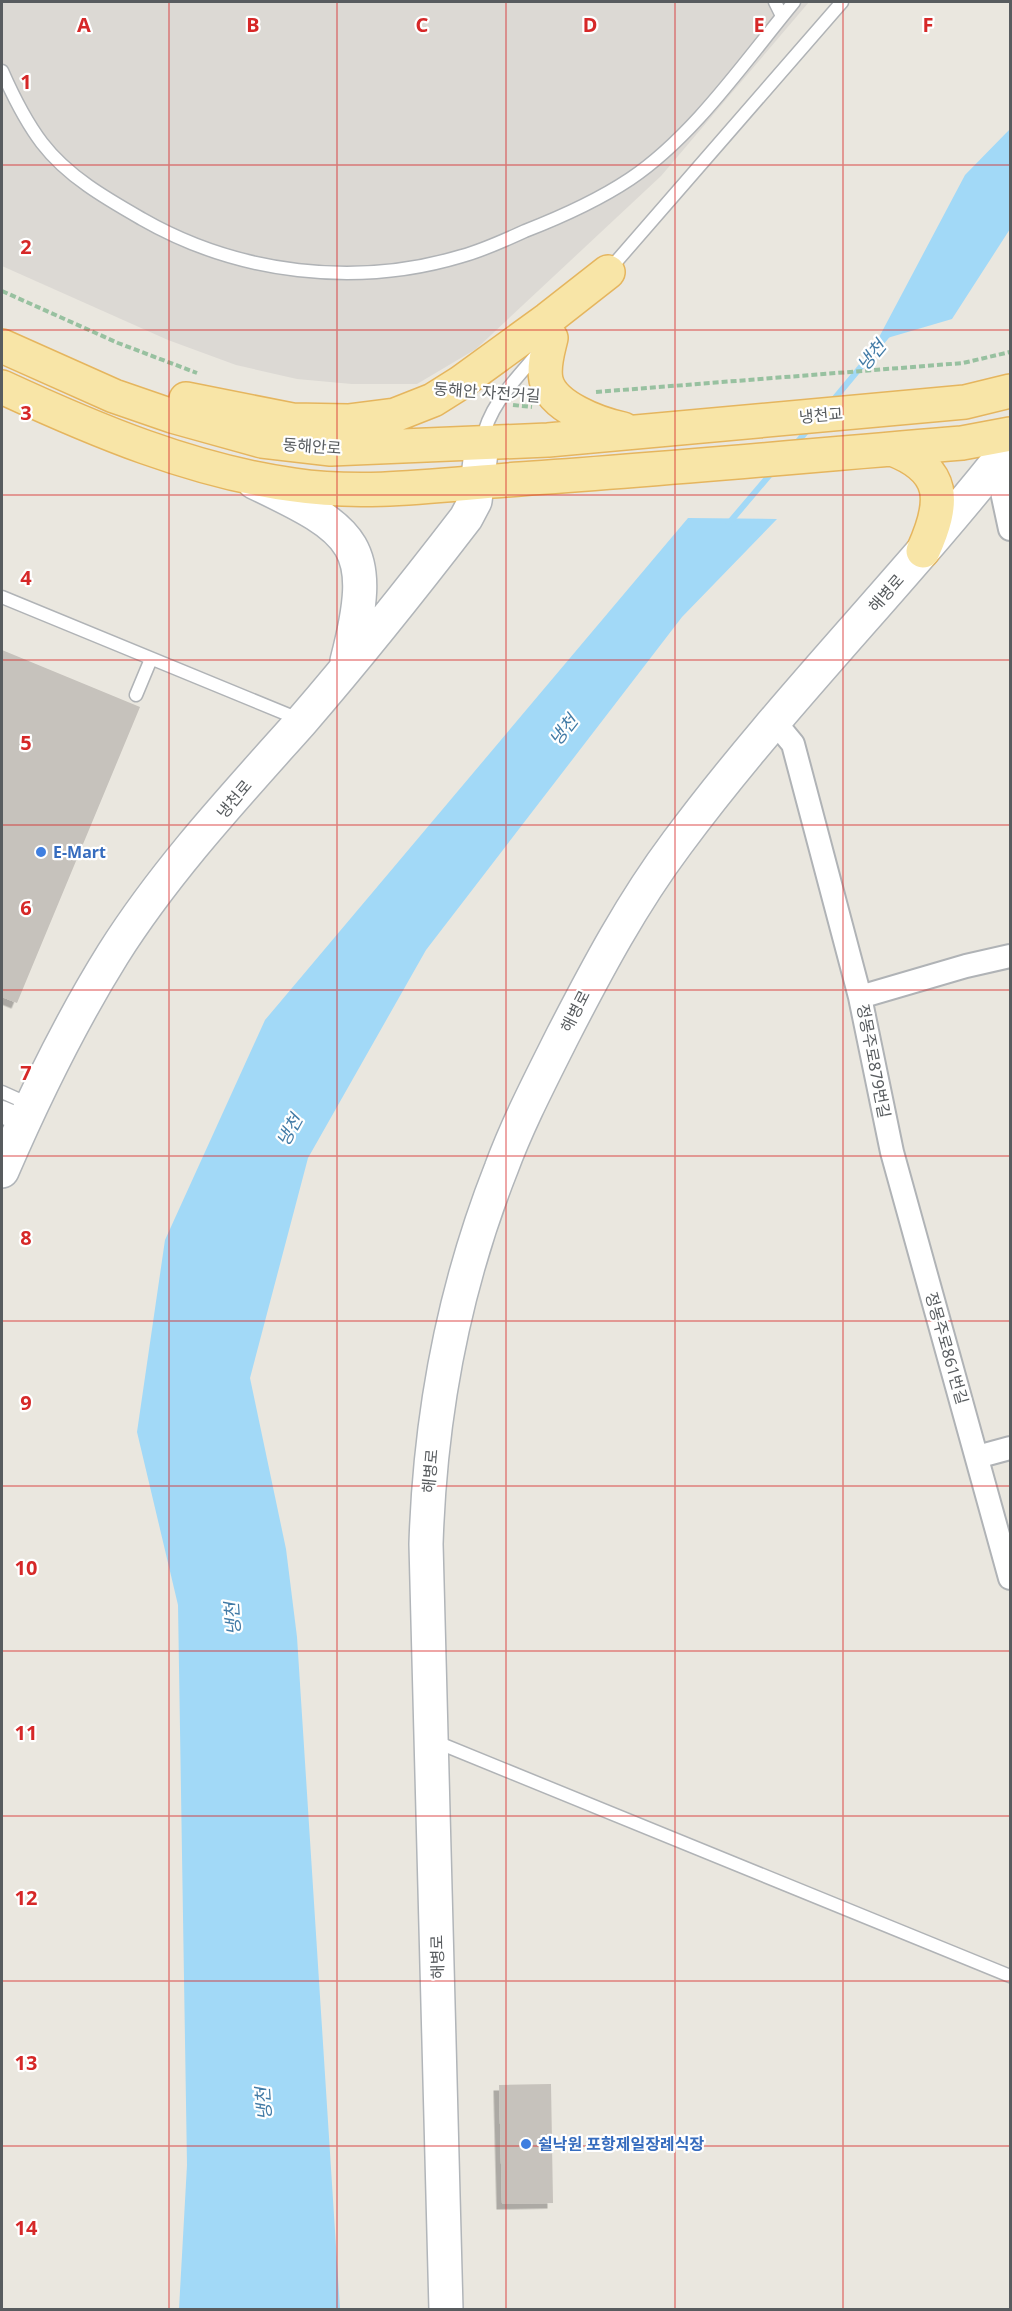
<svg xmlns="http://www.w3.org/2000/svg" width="1012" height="2311" viewBox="0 0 1012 2311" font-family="'Noto Sans','Noto Sans KR',sans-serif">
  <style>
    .industrial { fill: #dcd9d4 }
    .water { fill: #a2d9f7 }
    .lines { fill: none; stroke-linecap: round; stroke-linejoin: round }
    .stream { stroke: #a2d9f7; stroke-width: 6 }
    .building { fill: #c6c2bc; filter: url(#shadow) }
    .lane-casing { stroke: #b0b3b6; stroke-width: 15 }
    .street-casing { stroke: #b0b3b6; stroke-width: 26 }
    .secondary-casing { stroke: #b1b5b9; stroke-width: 36 }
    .primary-casing { stroke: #e5b55e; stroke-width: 36 }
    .path { stroke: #98c1a0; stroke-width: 4; stroke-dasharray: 6 3; stroke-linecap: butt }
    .lane { stroke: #fff; stroke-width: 12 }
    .street { stroke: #fff; stroke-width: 22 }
    .secondary { stroke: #fff; stroke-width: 33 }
    .primary { stroke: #f8e5a7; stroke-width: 33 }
    .grid { fill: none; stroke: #d62828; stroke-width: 1.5; stroke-opacity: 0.55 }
    .shop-dot { fill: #3f7fe0; stroke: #fff; stroke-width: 2 }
    .labels { text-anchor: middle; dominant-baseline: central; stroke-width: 4.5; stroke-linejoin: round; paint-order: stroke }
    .street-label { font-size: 16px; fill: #585c5f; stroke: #fff }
    .shop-label { font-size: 16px; font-weight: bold; fill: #366cbe; stroke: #fff; text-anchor: start }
    .water-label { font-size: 18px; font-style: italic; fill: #427ba6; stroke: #fff }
    .grid-label { font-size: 20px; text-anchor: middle; font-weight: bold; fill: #d62828; stroke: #fff; stroke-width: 4.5; stroke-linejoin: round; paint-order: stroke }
  </style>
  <defs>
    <filter id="shadow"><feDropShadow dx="-5.5" dy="5.5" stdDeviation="0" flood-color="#0004"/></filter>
  </defs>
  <rect width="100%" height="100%" fill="#eae7df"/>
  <!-- industrial -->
  <path class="industrial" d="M2,2H809L661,176L476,349L417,384H352L297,379L236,365L168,340L2,266Z"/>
  <!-- water -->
  <path class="water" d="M1010,129V229L952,319L877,341L965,175Z
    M688,518L777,519L682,617L426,950L308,1158L250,1378L286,1549L297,1637L340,2309H179L187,2165L178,1605L137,1432L165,1240L265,1020Z"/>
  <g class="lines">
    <!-- stream -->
    <path class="stream" d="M830,404L889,333
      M795,445L810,427
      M729,523L773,471"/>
  </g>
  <!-- building -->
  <path class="building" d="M2,650L140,707L17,1003L2,997Z
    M551,2084L553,2203L502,2204L499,2085Z"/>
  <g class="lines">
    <defs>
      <path id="lane" d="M775,2L782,16
        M2,71C13,96 26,122 42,143C68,177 107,199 142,219C238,274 356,288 462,256C484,250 505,240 525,231C561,217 597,201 630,179C694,136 745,61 794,2
        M609,270L842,2
        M482,442C488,406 516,379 539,352
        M2,597L301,720
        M136,695L151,659
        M2,1092L31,1105
        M434,1741L1010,1976"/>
      <path id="street" d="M996,464L1010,529
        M774,721L793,744L860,997L892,1152L1010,1578
        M860,997L966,966L1010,956
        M2,1112L23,1121
        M977,1457L1010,1448"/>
      <path id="secondary" d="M254,482C357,531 377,545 347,661
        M2,1171C34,1097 70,1023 113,954C166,870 235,796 301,722C358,656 413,587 466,518L475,501L482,444
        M446,2310L426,1544C430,1416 454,1288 501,1169C518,1123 541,1079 563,1035C597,969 632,903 677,843C780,704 903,582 1010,446"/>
      <path id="primary" d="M551,338C548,351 543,366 546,380C552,407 599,424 623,429
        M2,346L114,396L172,416L262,441L331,449L548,440L965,402L1010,391
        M2,387C95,430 192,471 294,485C367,496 447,484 520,479C668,469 815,455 962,443L1010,434
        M186,399L292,420L348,421L395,415L433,400L460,383L548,319L608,272
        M892,449C947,470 945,502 923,551"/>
    </defs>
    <!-- lane casing -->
    <use href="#lane" class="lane-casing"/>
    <!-- street casing -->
    <use href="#street" class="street-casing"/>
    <!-- secondary casing -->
    <use href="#secondary" class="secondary-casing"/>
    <!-- primary casing -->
    <use href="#primary" class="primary-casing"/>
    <!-- path -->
    <path class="path" d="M2,291L118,343L197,373
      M596,392L963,363L1010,352
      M513,405L532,407"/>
    <!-- lane -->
    <use href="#lane" class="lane"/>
    <!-- street -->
    <use href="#street" class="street"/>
    <!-- secondary -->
    <use href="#secondary" class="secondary"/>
    <!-- primary -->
    <use href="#primary" class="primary"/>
  </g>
  <!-- grid -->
  <path class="grid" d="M169,2V2310M337,2V2310M506,2V2310M675,2V2310M843,2V2310M2,165H1010M2,330H1010M2,495H1010M2,660H1010M2,825H1010M2,990H1010M2,1156H1010M2,1321H1010M2,1486H1010M2,1651H1010M2,1816H1010M2,1981H1010M2,2146H1010"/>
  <!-- markers -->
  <g class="shop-dot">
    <circle cx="41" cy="852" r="6"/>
    <circle cx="526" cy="2144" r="6"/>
  </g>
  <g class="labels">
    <!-- street labels -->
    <g class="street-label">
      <text transform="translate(487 392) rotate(4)">동해안 자전거길</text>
      <text transform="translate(821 415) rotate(-5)">냉천교</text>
      <text transform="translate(312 446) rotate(4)">동해안로</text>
      <text transform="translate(886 593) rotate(-49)">해병로</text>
      <text transform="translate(234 799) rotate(-50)">냉천로</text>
      <text transform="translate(575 1011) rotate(-63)">해병로</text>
      <text transform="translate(874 1061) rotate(79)">정몽주로879번길</text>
      <text transform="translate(947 1348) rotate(74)">정몽주로861번길</text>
      <text transform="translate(430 1471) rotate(-85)">해병로</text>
      <text transform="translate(437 1957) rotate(-91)">해병로</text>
    </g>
    <!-- shop labels -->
    <g class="shop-label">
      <text x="53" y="852">E-Mart</text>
      <text x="538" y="2144">쉴낙원 포항제일장례식장</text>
    </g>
    <!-- water labels -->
    <g class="water-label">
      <text transform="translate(871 355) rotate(-50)">냉천</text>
      <text transform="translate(563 730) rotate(-52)">냉천</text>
      <text transform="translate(289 1130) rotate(-61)">냉천</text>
      <text transform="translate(232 1619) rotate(-94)">냉천</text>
      <text transform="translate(263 2104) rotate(-94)">냉천</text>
    </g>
  </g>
  <g class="grid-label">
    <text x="84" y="32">A</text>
    <text x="253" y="32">B</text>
    <text x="422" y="32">C</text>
    <text x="590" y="32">D</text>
    <text x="759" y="32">E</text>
    <text x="928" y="32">F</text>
    <text x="26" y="89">1</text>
    <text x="26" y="254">2</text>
    <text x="26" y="420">3</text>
    <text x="26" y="585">4</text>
    <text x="26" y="750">5</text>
    <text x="26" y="915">6</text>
    <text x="26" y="1080">7</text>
    <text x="26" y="1245">8</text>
    <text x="26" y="1410">9</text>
    <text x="26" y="1575">10</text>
    <text x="26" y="1740">11</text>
    <text x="26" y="1905">12</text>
    <text x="26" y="2070">13</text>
    <text x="26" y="2235">14</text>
  </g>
  <!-- border -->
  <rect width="1012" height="2311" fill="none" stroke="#585c5f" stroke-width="6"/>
</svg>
